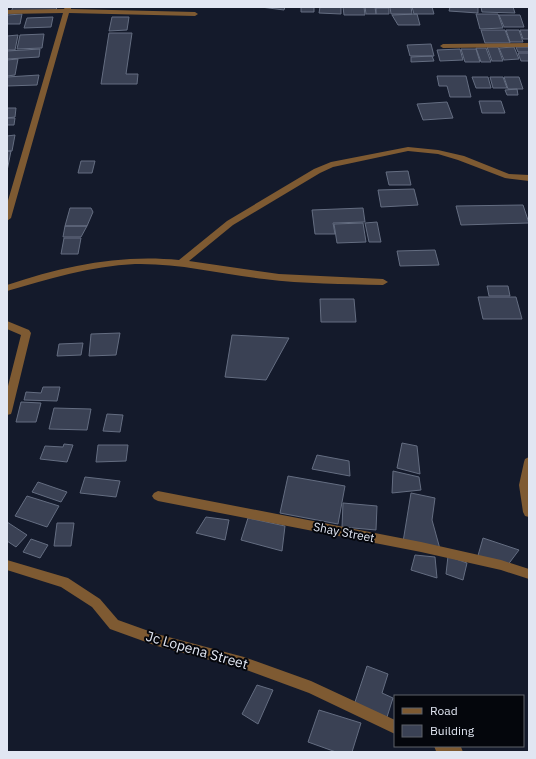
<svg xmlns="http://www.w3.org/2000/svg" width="536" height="759" viewBox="0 0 536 759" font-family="'IBM Plex Sans',sans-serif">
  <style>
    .building { fill: #3a4154; stroke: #646d81 }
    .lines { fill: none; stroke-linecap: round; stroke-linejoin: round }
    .minor { fill: #7e5a32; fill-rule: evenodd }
    .labels { text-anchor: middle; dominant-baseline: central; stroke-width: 4; stroke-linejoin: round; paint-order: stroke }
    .street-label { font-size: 12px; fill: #e1e6f2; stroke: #04060c }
    .near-street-label { font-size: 14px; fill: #e1e6f2; stroke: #04060c }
  </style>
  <rect width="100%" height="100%" fill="#141a2b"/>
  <!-- building -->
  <path class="building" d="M13,7H57L56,10L11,12Z
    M261,7H285L284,10Z
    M301,7H314V12H301Z
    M320,7H341V14L319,13Z
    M343,7H364L365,15H344Z
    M365,7H375L376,14H366Z
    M390,7H411L412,14H391Z
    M412,7H432L434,14H414Z
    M450,7H478V13L449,11Z
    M481,7H513L515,13L482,12Z
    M376,8H389V14H376Z
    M22,14L20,24H7V15Z
    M417,14L420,25H398L392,15Z
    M476,14H498L503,28L480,29Z
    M499,15H520L524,27H504Z
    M53,17L51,27L24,28L27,18Z
    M112,17H129L127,30L109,31Z
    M481,30H505L510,43H485Z
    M506,30H519L523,42H510Z
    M520,30H529V39H523Z
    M109,33H132L126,74H138L137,84H101Z
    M44,34L42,48L17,49L20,35Z
    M18,35L15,50H7V36Z
    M431,44L434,56H410L407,45Z
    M487,47H498L503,61H492Z
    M514,47L519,59L504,60L499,48Z
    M516,47H529V52H518Z
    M476,48H486L491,62H481Z
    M40,49L39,57L7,59V51Z
    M460,49L463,60L440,61L437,50Z
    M461,49H476L480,62H465Z
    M518,53H529V61H521Z
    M432,56L434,61L411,62V57Z
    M18,59L15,75L7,76V60Z
    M39,75L37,85L7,86V77Z
    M437,76H466L471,97H450L447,86H439Z
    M472,77H488L491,88H476Z
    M490,77H503L507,88H493Z
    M504,77H519L523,89H508Z
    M517,89L518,95H507L505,90Z
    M479,101H501L505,113H482Z
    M447,102L453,118L423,120L417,104Z
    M7,108H16L15,117L7,118Z
    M7,118H15L14,125H7Z
    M15,135L12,151H7V136Z
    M7,151H11L7,171Z
    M81,161H95L92,173H78Z
    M408,171L411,185H389L386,172Z
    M414,189L418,205L381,207L378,190Z
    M523,205L529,223L461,225L456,206Z
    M70,208H91L93,212L87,226H65Z
    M363,208L365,222L333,223L335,234H315L312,210Z
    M377,222L381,242H369L365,223Z
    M363,223L366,242L337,243L334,224Z
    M65,226H87L81,237H63Z
    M64,238H81L78,254H61Z
    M435,250L439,265L400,266L397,251Z
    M487,286H508L510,296H489Z
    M478,297H516L522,319H483Z
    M320,299H354L356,322H321Z
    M120,333L116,355L89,356L91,334Z
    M232,335L289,338L266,380L225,377Z
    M83,343L81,355L57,356L59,344Z
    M43,387H60L57,401L24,400L26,392L41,393Z
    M21,402L41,403L36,422H16Z
    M54,408L91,409L87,430L49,429Z
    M107,414L123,415L120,432L103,431Z
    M402,443L417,446L420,474L397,468Z
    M64,444L73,445L67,462L40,459L45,446L63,447Z
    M98,445H128L126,461L96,462Z
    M317,455L349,461L350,476L312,469Z
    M393,471L419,477L421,490L392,493Z
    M288,476L345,486L338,524L280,513Z
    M85,477L120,481L116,497L80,493Z
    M38,482L67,492L61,502L32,492Z
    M411,493L435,498L432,520L440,549L403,542Z
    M27,496L59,506L47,527L15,516Z
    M343,503L377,506L376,530L342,527Z
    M206,517L229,520L225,540L196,533Z
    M248,518L285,526L282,551L241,540Z
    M7,522L27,535L16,547L7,541Z
    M57,523H74L71,546H54Z
    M483,538L519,550L507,566L477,559Z
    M31,539L48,545L40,558L23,552Z
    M415,555L435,557L437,578L411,570Z
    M448,556L467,563L463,580L446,574Z
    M367,666L388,674L382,693L393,698L387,717L354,705Z
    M257,685L273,690L258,724L242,714Z
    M319,710L361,723L352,752H336L308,742Z"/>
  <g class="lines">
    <!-- minor -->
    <path class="minor" d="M65,7H71V9L195,12L198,14L195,16L69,13L11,218L7,221V204L63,13L7,14V10L64,9Z
      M529,43V47L443,48L440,46L443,44Z
      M408,147L438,150L464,156L509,174L529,175V181L505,178L458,160L438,154L408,151L333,167L320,173L233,225L189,261L279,274L383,279L388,282L383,285C343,284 304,284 264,279C221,274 179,263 135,264C90,266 49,279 7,291V285C63,266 120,254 179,260L227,221L314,169L331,162Z
      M7,321L29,330L31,333L12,411L11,414L7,415V390L21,335L7,329Z
      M529,457V517L525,516L523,512L519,485L524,462L525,459Z
      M158,491L421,542L501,560L529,569V579L501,570L421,552L158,501L154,499L152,496L154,493Z
      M7,560L68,578L100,599L118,620L157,634L244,657L311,681L395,720V734L309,693L244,669L157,646L110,629L92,607L61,587L7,570Z
      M434,746H458L461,747L463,752H439L436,751Z"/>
  </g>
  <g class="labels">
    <!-- street labels -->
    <g class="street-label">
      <text transform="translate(344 532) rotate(11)">Shay Street</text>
    </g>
    <!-- near-street labels -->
    <g class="near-street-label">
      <text transform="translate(197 650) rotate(16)">Jc Lopena Street</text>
    </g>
  </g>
  <!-- border -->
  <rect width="536" height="759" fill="none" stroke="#e1e6f2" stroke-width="16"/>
  <!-- legend -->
  <rect x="394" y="695" width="130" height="52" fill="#04060c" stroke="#5c6068"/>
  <rect x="402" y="708" width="20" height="6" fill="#7e5a32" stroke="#5c6068"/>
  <text x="430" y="715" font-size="12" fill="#e1e6f2">Road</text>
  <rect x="402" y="725" width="20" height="12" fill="#3a4154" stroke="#5c6068"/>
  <text x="430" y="735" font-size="12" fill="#e1e6f2">Building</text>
</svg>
